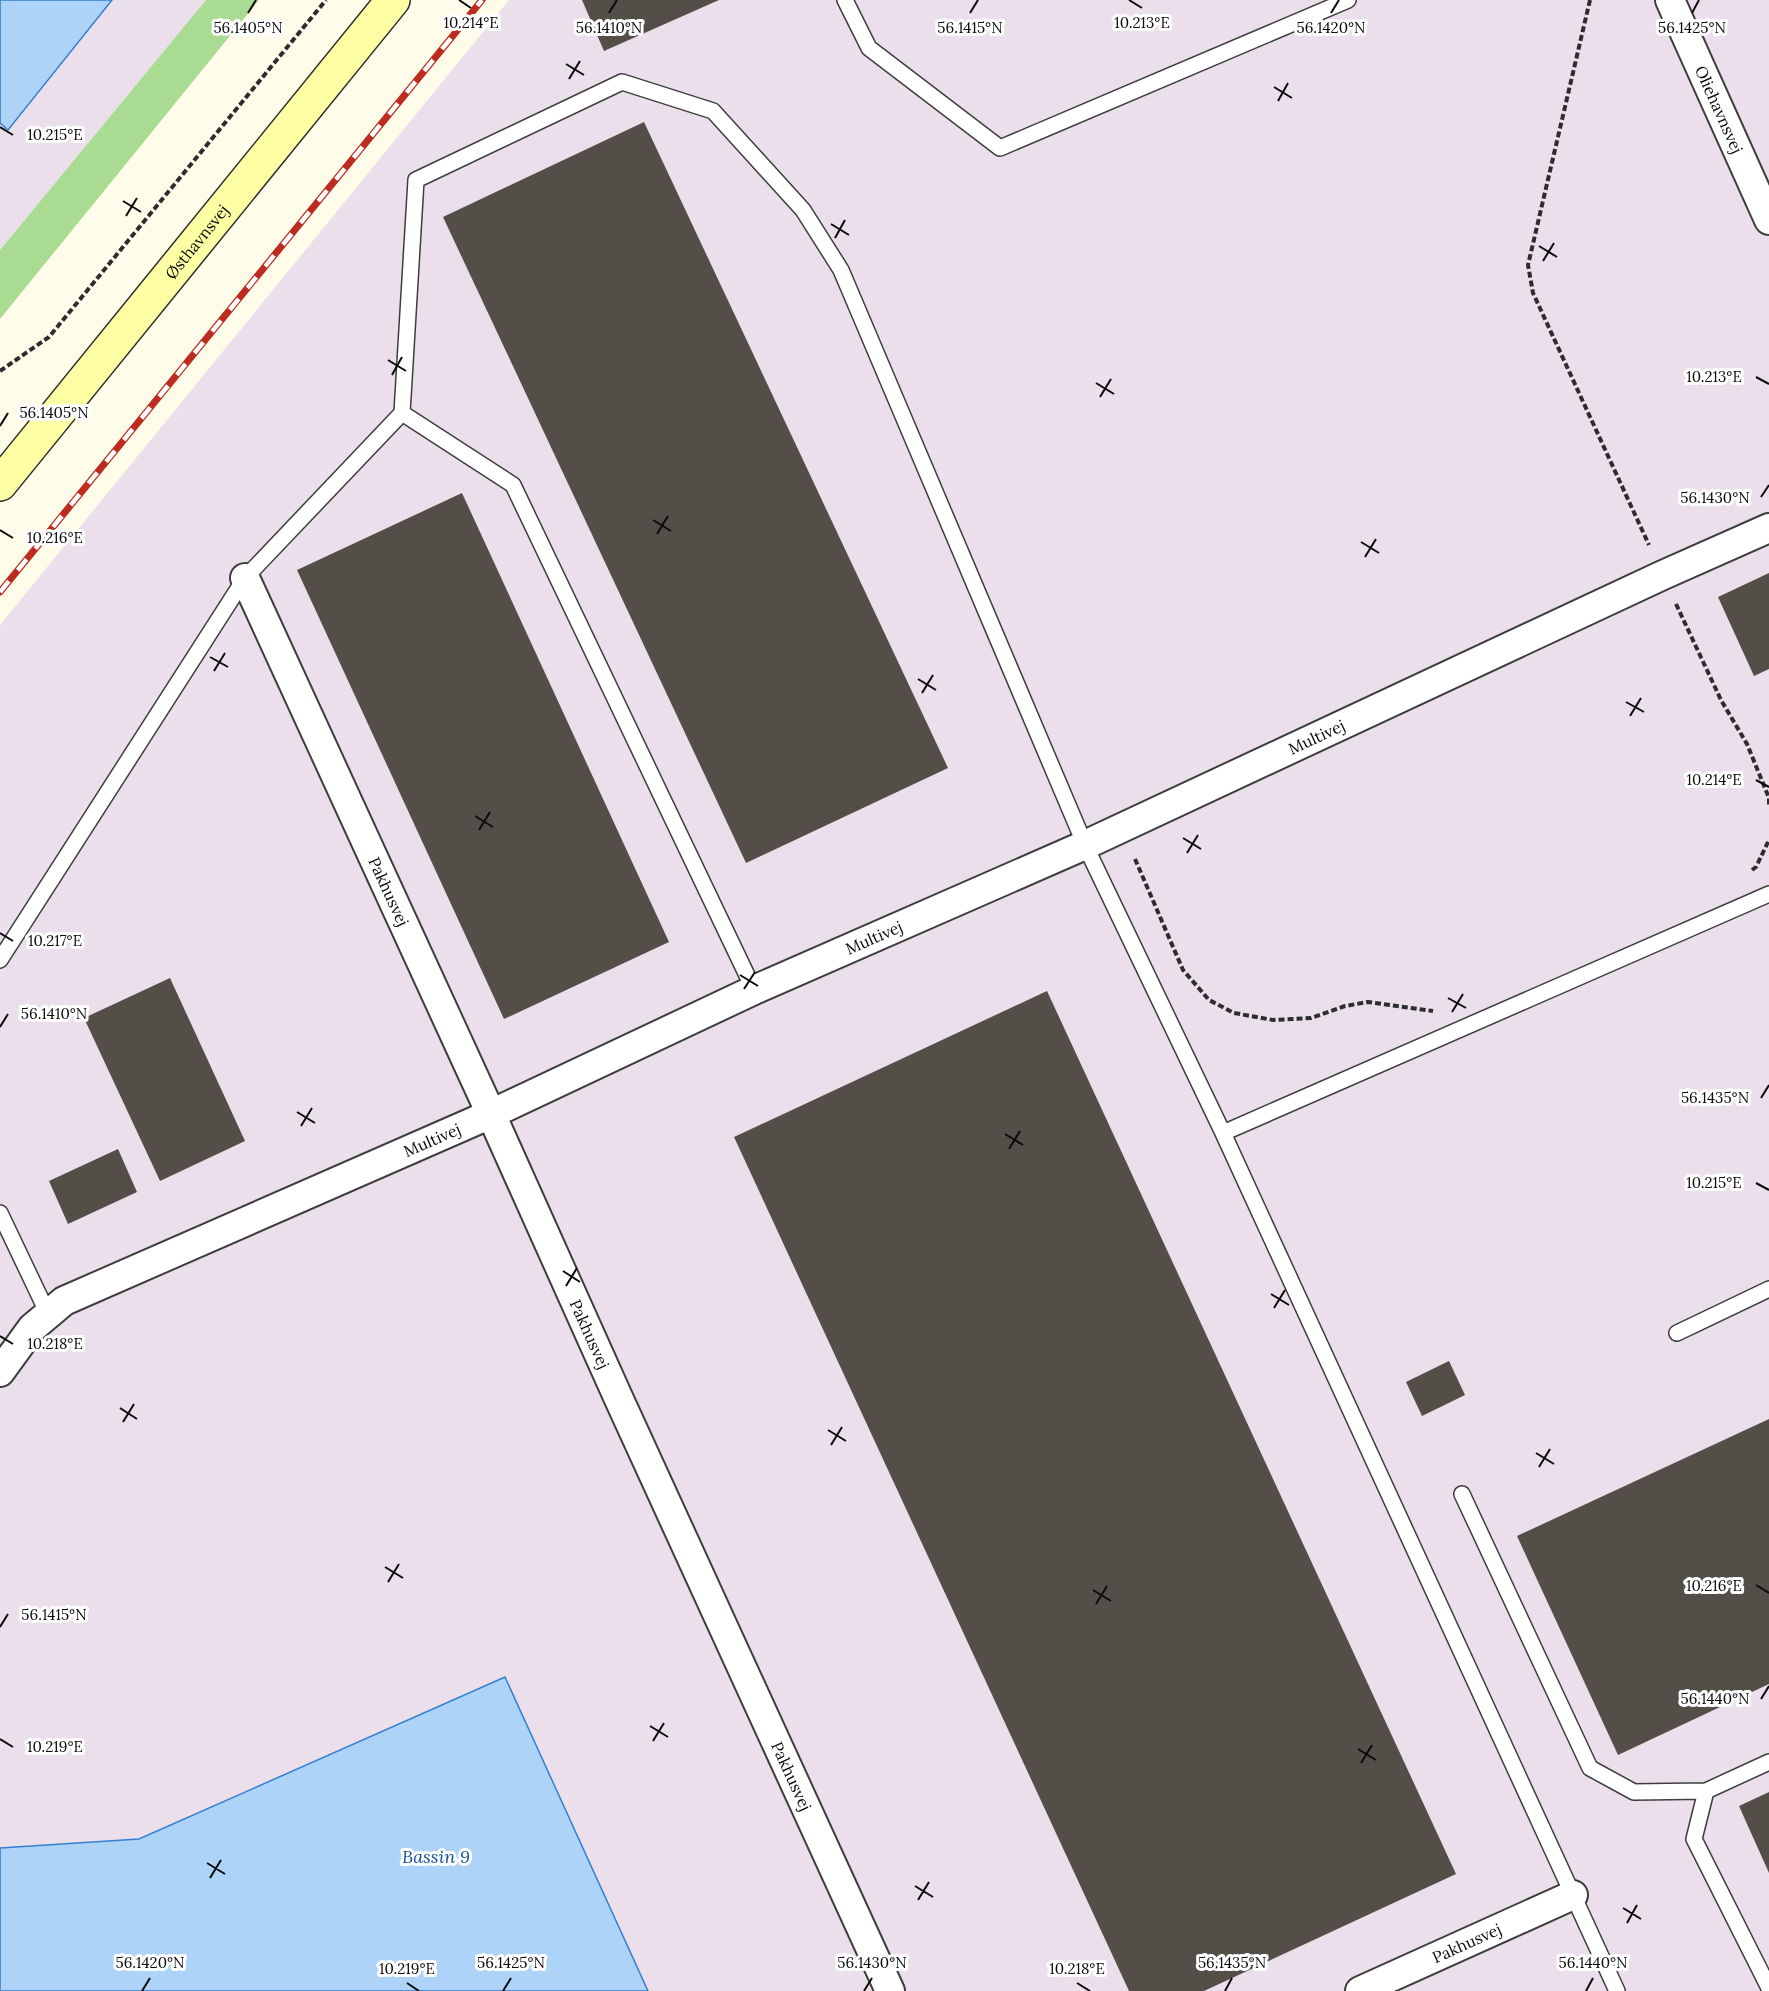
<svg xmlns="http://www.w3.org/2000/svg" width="1769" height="1991" viewBox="0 0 1769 1991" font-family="Lora,serif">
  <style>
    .industrial { fill: #ebdfeb }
    .forest { fill: #aadb92 }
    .water { fill: #add3f8; stroke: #337fd0; stroke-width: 1.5 }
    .building { fill: #544e48 }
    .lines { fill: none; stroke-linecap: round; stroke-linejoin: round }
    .lane-casing { stroke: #3e3e3e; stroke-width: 18 }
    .street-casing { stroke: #3e3e3e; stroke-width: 32 }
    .secondary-casing { stroke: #2d2d2d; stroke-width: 36 }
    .path { stroke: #2d2d2d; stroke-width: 4; stroke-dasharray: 6 3; stroke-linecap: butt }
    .lane { stroke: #fff; stroke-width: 15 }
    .street { stroke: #fff; stroke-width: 28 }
    .secondary { stroke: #feffa5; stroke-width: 33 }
    .rail-casing { stroke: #be2c21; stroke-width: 7 }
    .rail { stroke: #fff; stroke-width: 4.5; stroke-dasharray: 14; stroke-linecap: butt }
    .ticks { fill: none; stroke: #0b0b0b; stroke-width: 2 }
    .labels { text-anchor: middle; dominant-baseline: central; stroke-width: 6; stroke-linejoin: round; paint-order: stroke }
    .street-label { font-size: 16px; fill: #0b0b0b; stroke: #fff }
    .water-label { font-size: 18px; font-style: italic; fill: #13519f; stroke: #fff }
    .ticks-label { font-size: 15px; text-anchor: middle; fill: #0b0b0b; stroke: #fff; stroke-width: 6; stroke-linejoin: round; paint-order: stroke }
  </style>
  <rect width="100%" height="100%" fill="#fffdea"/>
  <!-- industrial -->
  <path class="industrial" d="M0,0H206L0,250Z
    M509,0H1769V1991H648L504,1678L138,1839L0,1848V625Z"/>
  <!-- forest -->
  <path class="forest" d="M206,0H259L0,319V250Z"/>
  <!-- water -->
  <path class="water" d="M0,0H112L8,130L0,123Z
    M505,1677L648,1991H0V1848L139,1839Z"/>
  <!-- building -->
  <path class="building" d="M582,0H719L604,51Z
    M644,122L948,768L746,863L443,217Z
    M462,493L669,942L504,1019L297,570Z
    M1769,573V669L1754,676L1718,597Z
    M170,978L245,1141L160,1181L84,1018Z
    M1047,991L1456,1874L1204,1991H1129L734,1137Z
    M118,1149L137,1192L68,1224L49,1181Z
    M1449,1361L1465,1395L1422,1416L1406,1382Z
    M1769,1419V1684L1618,1755L1517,1536Z
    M1769,1792V1873L1739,1806Z"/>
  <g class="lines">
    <defs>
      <path id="lane" d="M845,0L869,48L1000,148L1348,0
        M402,413L416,180L622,82L713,111L803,210L841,270L1085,845L1223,1133L1617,1991
        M0,960L245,578L402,413L513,485L754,990
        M1223,1133L1769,894
        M0,1213L48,1314
        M1677,1333L1769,1289
        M1462,1494L1590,1768L1634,1792L1706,1791
        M1769,1762L1706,1791L1694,1839L1769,1988"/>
      <g id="street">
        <path id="s1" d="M1670,0L1769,220"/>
        <path id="s2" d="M245,578L491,1114L618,1397L890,1991"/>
        <path id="s3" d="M0,1372L32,1328L64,1301L491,1114L754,990L1085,845L1663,575L1769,528"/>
        <path id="s4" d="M1360,1991L1573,1895"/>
      </g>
      <g id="secondary">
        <path id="s5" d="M0,484L393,0"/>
      </g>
    </defs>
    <!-- lane casing -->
    <use href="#lane" class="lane-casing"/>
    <!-- street casing -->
    <use href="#street" class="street-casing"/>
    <!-- secondary casing -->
    <use href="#secondary" class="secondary-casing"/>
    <!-- path -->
    <path class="path" d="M1590,0L1528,265L1533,293L1649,545
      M0,371L49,337L326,0
      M1676,604L1721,700L1747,744L1769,798V806
      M1135,859L1183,970L1209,1000L1234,1013L1273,1020L1311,1018L1345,1006L1368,1002L1433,1011
      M1752,870L1756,867L1769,840"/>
    <!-- lane -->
    <use href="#lane" class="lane"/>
    <!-- street -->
    <use href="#street" class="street"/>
    <!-- secondary -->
    <use href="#secondary" class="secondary"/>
    <defs>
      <path id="rail" d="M0,592L482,0"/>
    </defs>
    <!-- rail casing -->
    <use href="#rail" class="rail-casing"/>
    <!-- rail -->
    <use href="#rail" class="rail"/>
  </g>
  <!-- ticks -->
  <path class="ticks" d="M459,0L471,8M1129,0L1142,8M248,13L256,0M609,13L617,0M970,13L978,0M1331,13L1339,0M1692,13L1699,0M566,64L584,75M569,79L580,61M1274,87L1292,98M1278,101L1288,83M0,127L13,135M123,201L141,212M126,216L137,198M831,224L849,235M835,238L845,220M1539,246L1557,257M1543,261L1554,243M388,360L406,371M392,375L402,357M1756,377L1769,384M1096,383L1114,394M1100,397L1111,379M0,426L8,413M1761,497L1769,485M653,520L671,531M0,530L13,538M657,534L668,516M1361,542L1379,553M1365,557L1376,539M210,657L228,667M214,671L225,653M918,679L936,690M922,693L933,675M1626,702L1644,712M1630,716L1641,698M1756,780L1769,787M475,816L493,827M479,830L490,812M1183,838L1201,849M1187,853L1198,835M0,933L13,941M740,975L758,986M744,989L755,972M1448,998L1466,1008M1452,1012L1463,994M0,1027L8,1014M1761,1098L1769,1085M297,1112L315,1123M301,1126L312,1108M1005,1134L1023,1145M1009,1149L1020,1131M1756,1183L1769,1190M563,1271L580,1282M566,1286L577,1268M1271,1294L1289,1305M1274,1308L1285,1290M0,1336L13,1344M120,1408L137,1419M123,1422L134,1404M828,1430L846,1441M831,1445L842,1427M1536,1453L1554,1464M1539,1467L1550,1449M385,1567L403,1578M388,1582L399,1564M1756,1585L1769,1593M1093,1590L1111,1601M1096,1604L1107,1586M0,1627L8,1614M1761,1699L1769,1686M650,1726L668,1737M0,1739L13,1747M653,1741L664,1723M1358,1749L1376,1760M1361,1763L1372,1745M207,1863L225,1874M210,1878L221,1860M915,1886L933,1897M918,1900L929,1882M1623,1908L1641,1919M1627,1923L1637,1905M407,1983L419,1991M1077,1983L1090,1991M142,1991L150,1978M503,1991L511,1978M864,1991L872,1978M1225,1991L1232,1978M1586,1991L1593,1978"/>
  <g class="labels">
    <!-- street labels -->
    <g class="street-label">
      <text stroke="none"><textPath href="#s1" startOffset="120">Oliehavnsvej</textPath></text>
      <text stroke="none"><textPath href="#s5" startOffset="312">Østhavnsvej</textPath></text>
      <text stroke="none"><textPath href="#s3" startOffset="1470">Multivej</textPath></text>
      <text stroke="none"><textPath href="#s2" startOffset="345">Pakhusvej</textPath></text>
      <text stroke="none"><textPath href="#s3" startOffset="984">Multivej</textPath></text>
      <text stroke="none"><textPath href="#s3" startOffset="498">Multivej</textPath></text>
      <text stroke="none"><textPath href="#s2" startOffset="831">Pakhusvej</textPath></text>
      <text stroke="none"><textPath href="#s2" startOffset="1317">Pakhusvej</textPath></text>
      <text stroke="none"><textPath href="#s4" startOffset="117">Pakhusvej</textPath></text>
    </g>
    <!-- water labels -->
    <g class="water-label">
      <text x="436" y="1856">Bassin 9</text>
    </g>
  </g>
  <g class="ticks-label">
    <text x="471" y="28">10.214°E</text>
    <text x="1142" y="28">10.213°E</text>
    <text x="248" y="33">56.1405°N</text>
    <text x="609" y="33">56.1410°N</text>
    <text x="970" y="33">56.1415°N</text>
    <text x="1331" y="33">56.1420°N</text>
    <text x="1692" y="33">56.1425°N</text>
    <text x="55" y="140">10.215°E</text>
    <text x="1714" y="382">10.213°E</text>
    <text x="54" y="418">56.1405°N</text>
    <text x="1715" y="503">56.1430°N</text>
    <text x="55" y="543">10.216°E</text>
    <text x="1714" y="785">10.214°E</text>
    <text x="55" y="946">10.217°E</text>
    <text x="54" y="1019">56.1410°N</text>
    <text x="1715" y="1103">56.1435°N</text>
    <text x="1714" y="1188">10.215°E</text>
    <text x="55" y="1349">10.218°E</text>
    <text x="1714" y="1591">10.216°E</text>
    <text x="54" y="1620">56.1415°N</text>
    <text x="1715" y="1704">56.1440°N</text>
    <text x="55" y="1752">10.219°E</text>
    <text x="150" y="1968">56.1420°N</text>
    <text x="511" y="1968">56.1425°N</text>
    <text x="872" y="1968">56.1430°N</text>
    <text x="1232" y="1968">56.1435°N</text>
    <text x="1593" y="1968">56.1440°N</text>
    <text x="407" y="1974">10.219°E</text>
    <text x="1077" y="1974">10.218°E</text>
  </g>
</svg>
